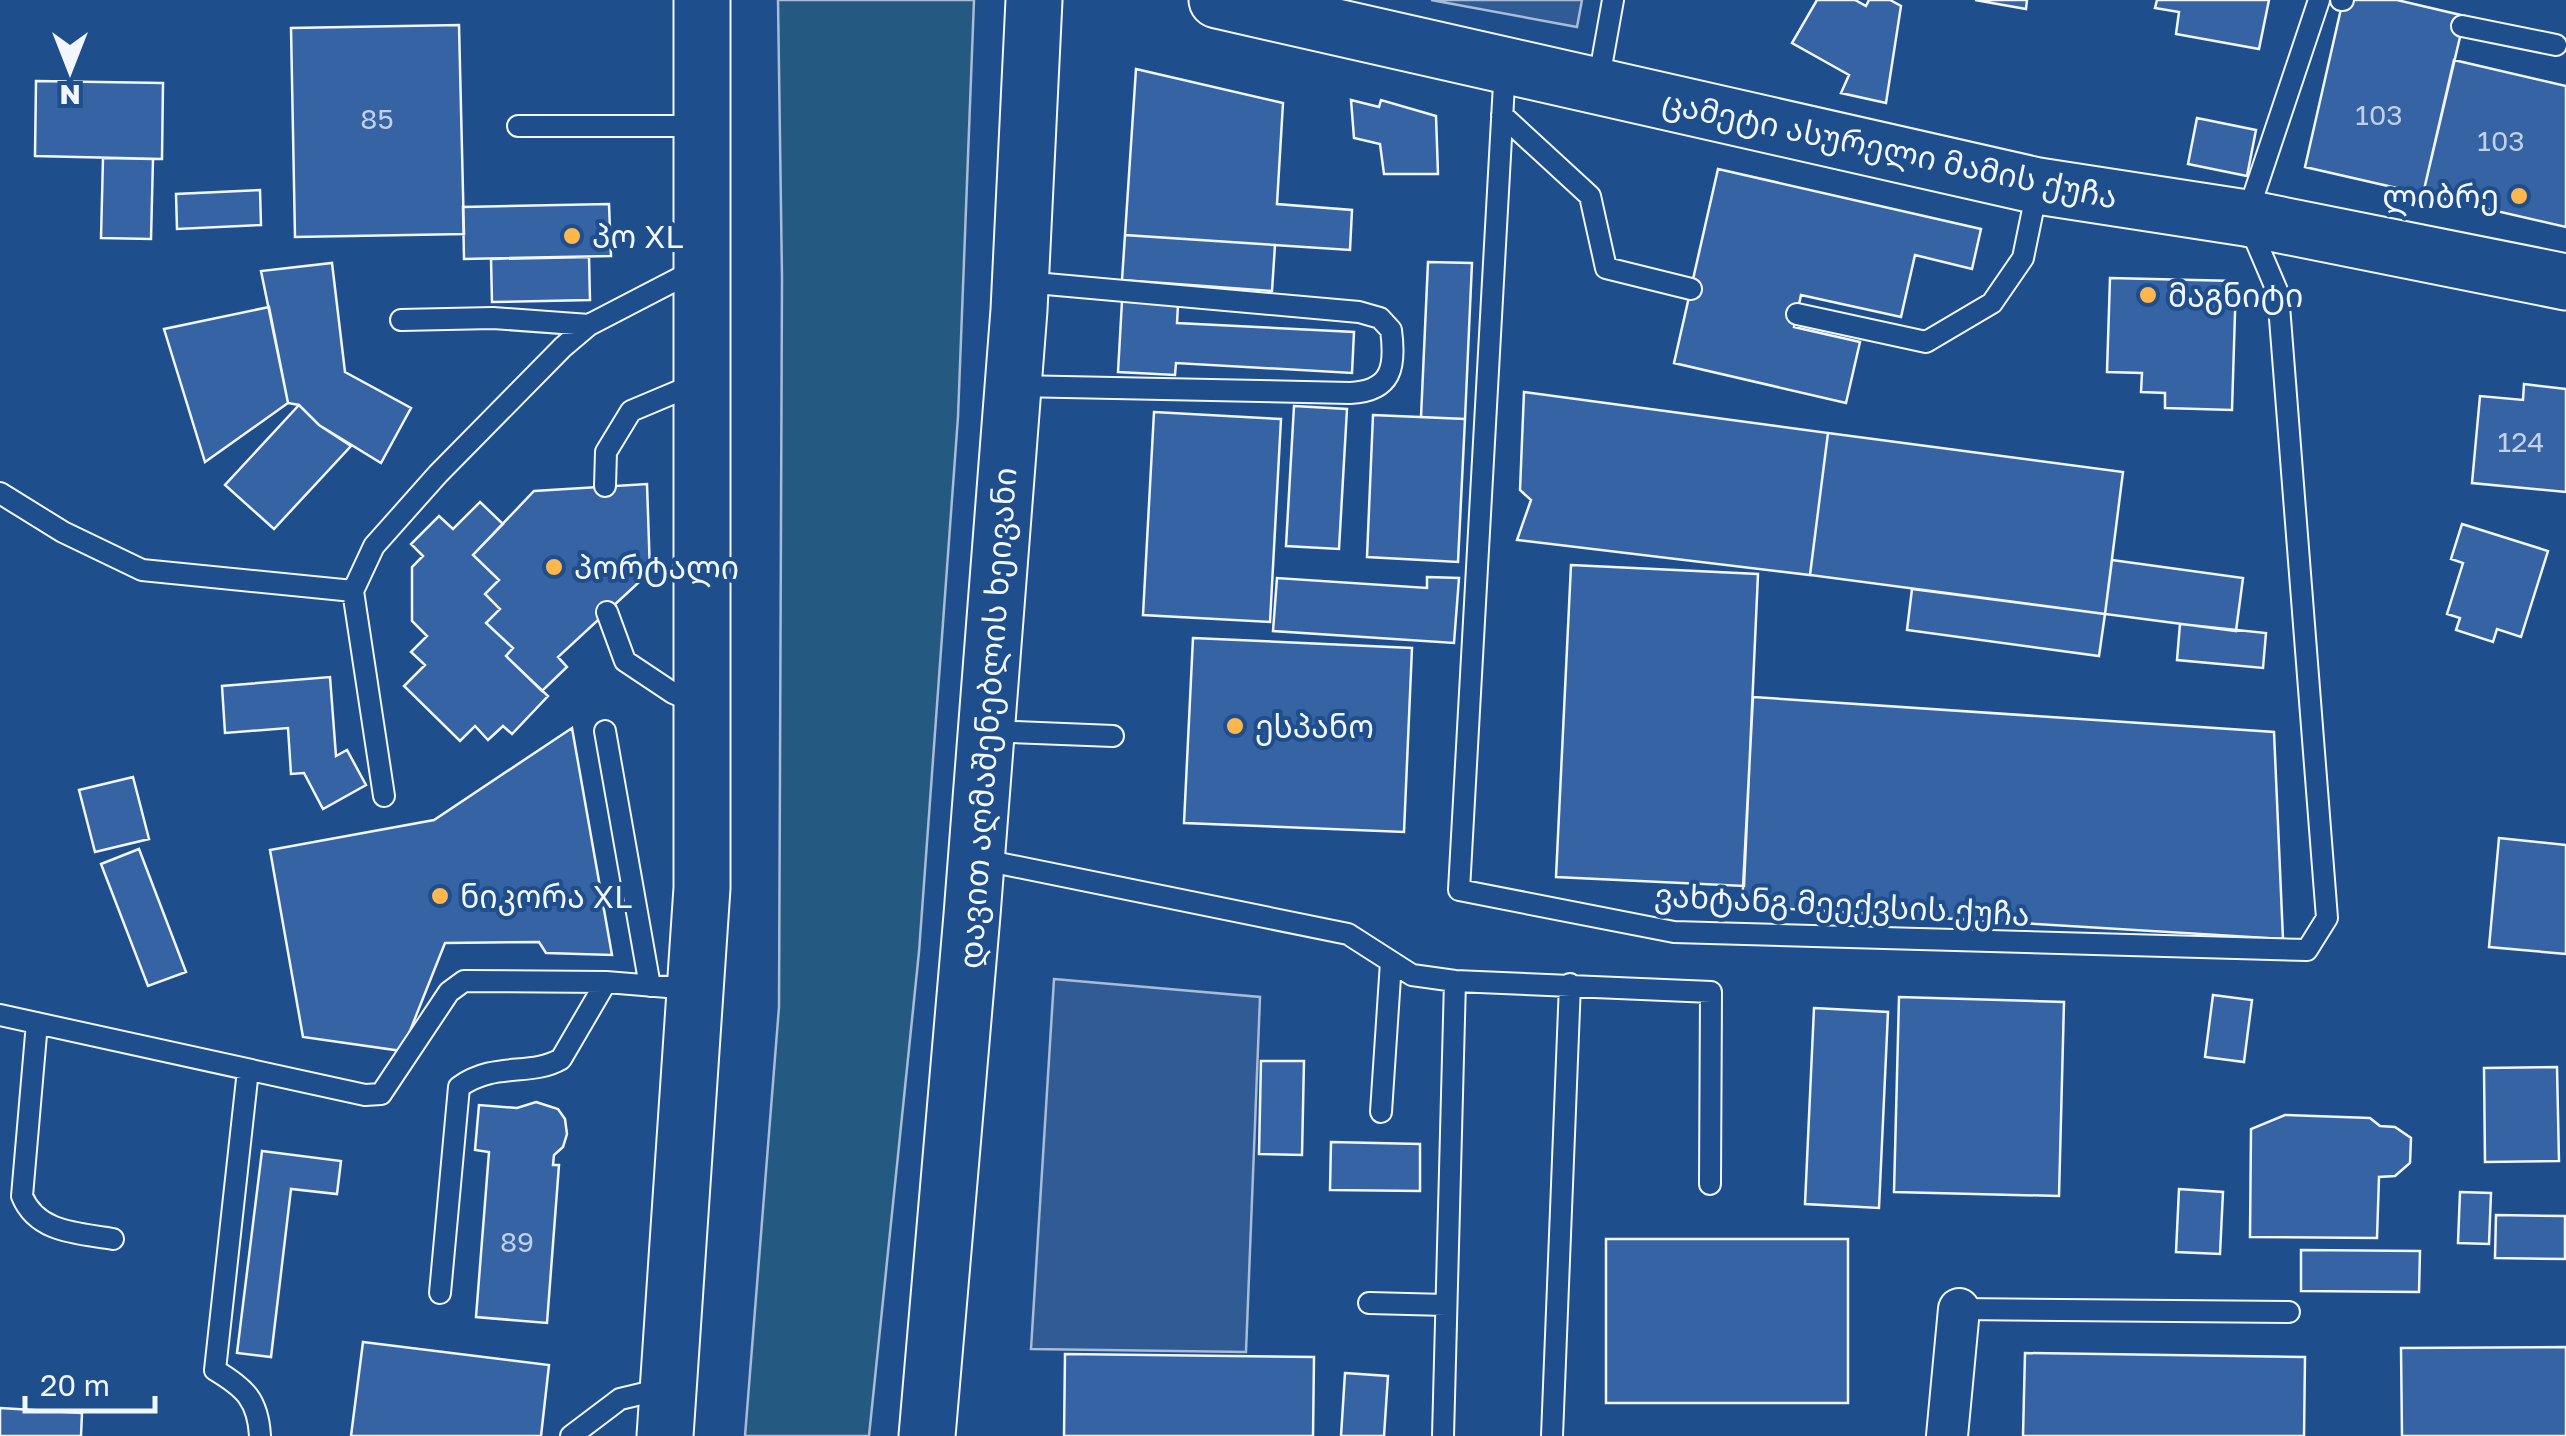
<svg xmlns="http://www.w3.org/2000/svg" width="2566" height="1436" viewBox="0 0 2566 1436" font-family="'Golos Text','Noto Sans Georgian',sans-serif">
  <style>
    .green { fill: #245a82; stroke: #a8bbd7; stroke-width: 2.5 }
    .parking { fill: #305b95; stroke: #a8bbd7; stroke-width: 2.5 }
    .building { fill: #3563a3; stroke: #f2f6ff; stroke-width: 2.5 }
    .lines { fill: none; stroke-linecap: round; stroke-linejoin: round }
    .lane-casing { stroke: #f2f6ff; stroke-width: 24 }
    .street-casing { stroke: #f2f6ff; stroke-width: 44 }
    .secondary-casing { stroke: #f2f6ff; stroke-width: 59 }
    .highway-casing { stroke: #f2f6ff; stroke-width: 59 }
    .lane { stroke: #1f4e8c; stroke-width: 20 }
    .street { stroke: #1f4e8c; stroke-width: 40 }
    .secondary { stroke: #1f4e8c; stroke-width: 55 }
    .highway { stroke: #1f4e8c; stroke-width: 55 }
    .poi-dot { fill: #ffb74d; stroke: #1f4e8c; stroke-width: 4 }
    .labels { text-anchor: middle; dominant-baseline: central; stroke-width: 8; stroke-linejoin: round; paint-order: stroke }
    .number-label { font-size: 28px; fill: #c3d1e8 }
    .street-label { font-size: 32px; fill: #f2f6ff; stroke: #1f4e8c }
    .poi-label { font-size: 32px; fill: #f2f6ff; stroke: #1f4e8c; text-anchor: start }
  </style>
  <rect width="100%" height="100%" fill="#1f4e8c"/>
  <!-- green -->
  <path class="green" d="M778,0H974L958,417L919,952L869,1436H745L779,1007L782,278Z"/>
  <!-- parking -->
  <path class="parking" d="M1431,0H1582L1577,27Z
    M1054,979L1260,997L1246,1352L1031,1349Z"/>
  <!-- building -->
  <path class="building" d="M1817,0H1855L1866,6L1869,0H1890L1901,6L1886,103L1841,93L1849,75L1792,43Z
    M1975,0H2027L2026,9Z
    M2157,0H2269L2259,49L2176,34L2179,12L2155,8Z
    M2343,0H2397L2465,16L2423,194L2305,167Z
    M459,25L464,234L295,237L291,28Z
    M2454,60L2566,86V227L2423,194Z
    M1136,69L1283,103L1277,204L1352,210L1350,250L1125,235Z
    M36,81L163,83L162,159L35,156Z
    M1351,100L1379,107L1381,100L1436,116L1438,174H1384L1380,144L1354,138Z
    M2197,118L2256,130L2247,176L2188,164Z
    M103,158L153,159L151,239L101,238Z
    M1718,169L1981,229L1972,269L1915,255L1901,317L1801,295L1794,327L1860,342L1846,403L1674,363Z
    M260,190L261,225L177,229L176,194Z
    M609,204L611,256L464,259L463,207Z
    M1125,235L1275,245L1272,291L1122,280Z
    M589,257L590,300L492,302L491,259Z
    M1428,262L1472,263L1465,419L1421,417Z
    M332,263L345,372L411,408L381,463L319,425L299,405L288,403L261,271Z
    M2110,278L2236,281L2232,410L2165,408V393L2141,392L2142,373L2107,372Z
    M1122,301L1178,305L1177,323L1354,332L1352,373L1176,363L1175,375L1118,372Z
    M269,307L288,403L205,462L164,329Z
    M2524,384L2566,389V492L2472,483L2480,396L2523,400Z
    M1524,392L1828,433L1810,575L1517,540L1531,500L1520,490Z
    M299,405L319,425L351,446L274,529L225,485Z
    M1294,406L1347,409L1339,549L1286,546Z
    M1154,412L1281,419L1270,622L1143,615Z
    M1373,415L1465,419L1458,562L1367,557Z
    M1828,433L2123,472L2105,614L1810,575Z
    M647,484L650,572L558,657L567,667L542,691L506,656L513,648L486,623L500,609L485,594L499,580L473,555L534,491Z
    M480,502L503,524L473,555L499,580L485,594L500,609L486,623L513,648L506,656L548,696L512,734L503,726L488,740L475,726L460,741L404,686L425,665L411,652L427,636L412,621V567L423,556L411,544L439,516L453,529Z
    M2462,524L2548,551L2521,637L2497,629L2493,642L2456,630L2460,618L2447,614L2463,563L2451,559Z
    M2112,560L2243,578L2236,631L2105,614Z
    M1571,565L1758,574L1744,886L1556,877Z
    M1427,577L1459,578L1454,643L1273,631L1277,578L1427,588Z
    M1912,589L2105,614L2099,656L1907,630Z
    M2180,624L2266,633L2263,668L2177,660Z
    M1193,638L1412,648L1404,832L1184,823Z
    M330,677L336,756L347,750L366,785L323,809L304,773L291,774L288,728L225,733L222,686Z
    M1753,697L2274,732L2283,939L1742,906Z
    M572,728L612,955L546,953L539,942L445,943L402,1051L303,1037L270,850L434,820Z
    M133,777L149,839L95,852L79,790Z
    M2499,838L2566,845V954L2489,947Z
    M139,849L186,972L148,986L101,864Z
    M2213,995L2252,1000L2244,1062L2205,1057Z
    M1899,997L2064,1002L2059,1196L1894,1192Z
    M1814,1008L1888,1012L1879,1208L1805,1204Z
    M1261,1061H1304L1302,1155L1259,1154Z
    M2557,1067L2559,1161L2485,1162L2484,1068Z
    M536,1102L558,1109L565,1119L567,1134L563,1147L554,1155L553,1165H559L547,1323L476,1317L489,1152L475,1150L479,1105L517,1108Z
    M2285,1115L2370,1118L2380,1126L2395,1127L2411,1138L2410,1163L2395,1176L2379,1177L2377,1238L2250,1237L2251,1129Z
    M1331,1142L1420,1144V1191L1330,1190Z
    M262,1151L341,1161L337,1194L291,1189L271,1357L237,1353Z
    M2179,1189L2223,1192L2220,1254L2176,1252Z
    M2460,1192L2491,1193L2489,1244L2458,1243Z
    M2496,1215L2565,1216V1259L2495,1258Z
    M1606,1239H1848V1403H1606Z
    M2301,1250L2420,1251L2419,1292L2301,1291Z
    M363,1342L549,1365L541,1436H351Z
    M2566,1347V1436H2402L2401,1348Z
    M2025,1353L2305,1357L2304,1436H2023Z
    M1065,1354L1314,1357L1313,1436H1064Z
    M1345,1373L1388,1376L1384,1436H1341Z
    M0,1408L82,1413L81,1436H0Z"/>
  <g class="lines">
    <defs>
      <path id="lane" d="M2341,0H2343
        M2462,26L2556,45
        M1505,66L1459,890L1674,932L2307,950L2327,918L2278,293L2246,218L2319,0
        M1598,84L1613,0
        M1502,115L1590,196L1606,268L1691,289
        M518,126H700
        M1797,314L1926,342L1992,303L2023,258L2037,190
        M401,320L493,318L589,325
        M1015,386L1350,393C1392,391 1396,367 1391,330L1380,318L1359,312L1024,282
        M605,486L606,452L631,411L700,382
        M0,493L63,532L142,570L353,591
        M607,612L625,661L673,693L699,704
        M605,731L650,986
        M988,731L1113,736
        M384,796L353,591L374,546L438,474L563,347L589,325L695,270
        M979,859L1348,934L1412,975L1455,981L1711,992L1710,1184
        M0,1015L365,1095L381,1094L449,992L464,981L606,982L692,989
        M37,1023L22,1196C37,1233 78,1233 113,1239
        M248,1070L215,1370C245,1388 258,1400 260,1436
        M1381,1112L1391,962
        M440,1293L459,1087C495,1061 530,1077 561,1059L606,982
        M1369,1303L1446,1305
        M1959,1309L2289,1312
        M571,1436L620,1399L666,1388
        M1443,1436L1455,981
        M1552,1436L1570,984"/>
      <path id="street" d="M1947,1436L1959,1309"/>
      <path id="secondary" d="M1217,0L2038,186L2246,218L2566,282"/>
      <path id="highway" d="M665,1436L702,888V0
        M927,1436L972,915L1019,310L1034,0"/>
    </defs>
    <!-- lane casing -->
    <use href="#lane" class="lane-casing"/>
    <!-- street casing -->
    <use href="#street" class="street-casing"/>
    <!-- secondary casing -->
    <use href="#secondary" class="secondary-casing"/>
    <!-- highway casing -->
    <use href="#highway" class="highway-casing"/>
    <!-- lane -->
    <use href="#lane" class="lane"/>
    <!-- street -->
    <use href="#street" class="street"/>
    <!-- secondary -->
    <use href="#secondary" class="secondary"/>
    <!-- highway -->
    <use href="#highway" class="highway"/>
  </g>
  <!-- markers -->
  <g class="poi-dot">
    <circle cx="2519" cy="196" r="10"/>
    <circle cx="572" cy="236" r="10"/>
    <circle cx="2148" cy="295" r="10"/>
    <circle cx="554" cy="567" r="10"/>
    <circle cx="1235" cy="726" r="10"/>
    <circle cx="440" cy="896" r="10"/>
  </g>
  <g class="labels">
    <!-- number labels -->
    <g class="number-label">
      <text x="2379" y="114">103</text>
      <text x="377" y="118">85</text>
      <text x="2501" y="140">103</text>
      <text x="2521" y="441">124</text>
      <text x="517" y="1241">89</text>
    </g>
    <!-- street labels -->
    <g class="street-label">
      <text transform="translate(1890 149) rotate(12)">ცამეტი ასურელი მამის ქუჩა</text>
      <text transform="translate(987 718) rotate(-86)">დავით აღმაშენებლის ხეივანი</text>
      <text transform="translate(1842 904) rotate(3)">ვახტანგ მეექვსის ქუჩა</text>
    </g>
    <!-- poi labels -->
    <g class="poi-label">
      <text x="2499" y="196" text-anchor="end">ლიბრე</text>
      <text x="592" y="236">პო XL</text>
      <text x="2168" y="295">მაგნიტი</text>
      <text x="574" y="567">პორტალი</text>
      <text x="1255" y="726">ესპანო</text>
      <text x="460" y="896">ნიკორა XL</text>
    </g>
  </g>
  <!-- north arrow -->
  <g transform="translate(70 70) rotate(180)" stroke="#1f4e8c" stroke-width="8" paint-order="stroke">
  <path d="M0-8L18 38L0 25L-18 38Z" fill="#f2f6ff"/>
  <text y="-15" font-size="28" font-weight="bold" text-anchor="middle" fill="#f2f6ff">N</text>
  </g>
  <!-- scale -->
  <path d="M25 1396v15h130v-15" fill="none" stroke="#f2f6ff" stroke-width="5"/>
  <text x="40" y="1396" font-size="30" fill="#f2f6ff" stroke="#1f4e8c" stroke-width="8" paint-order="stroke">20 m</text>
</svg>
